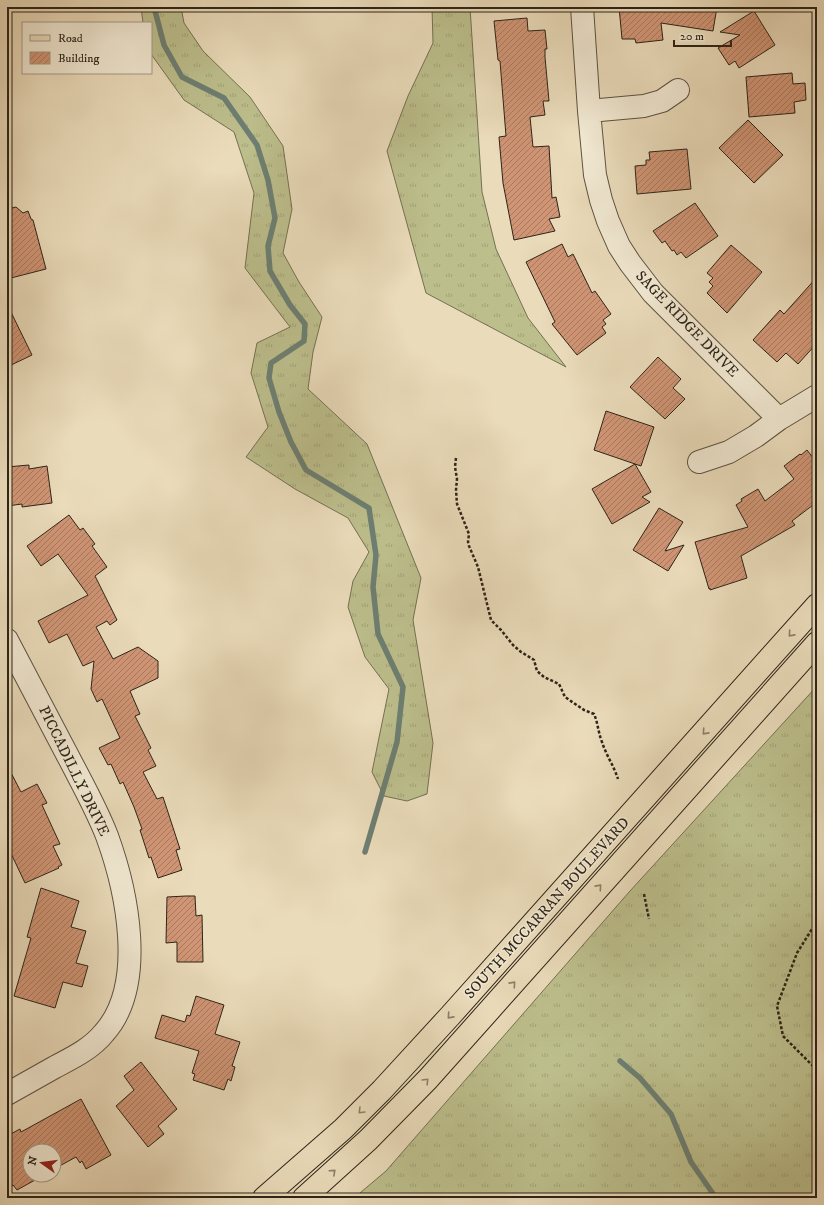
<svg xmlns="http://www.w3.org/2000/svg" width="824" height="1205" viewBox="0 0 824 1205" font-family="'IM FELL DW Pica',serif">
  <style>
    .grass { fill: url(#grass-tufts); stroke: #747152 }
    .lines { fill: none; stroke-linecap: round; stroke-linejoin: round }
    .stream { stroke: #6d7f72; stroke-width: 5.5 }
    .building { fill: url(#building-hatch); stroke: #2d2418 }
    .minor-casing { stroke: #5c5240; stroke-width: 24 }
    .major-casing { stroke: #2d2418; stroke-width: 24 }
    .path { stroke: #2d2418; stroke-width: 2.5; stroke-dasharray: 3 2; stroke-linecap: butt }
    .minor { stroke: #f1e8d2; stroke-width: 22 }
    .major { stroke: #eadbba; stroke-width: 22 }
    .oneway { stroke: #8c8069 }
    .labels { text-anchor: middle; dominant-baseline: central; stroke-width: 3; stroke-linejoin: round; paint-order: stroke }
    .street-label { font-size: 15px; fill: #2d2418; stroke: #f1e8d2 }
  </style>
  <defs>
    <pattern id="grass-tufts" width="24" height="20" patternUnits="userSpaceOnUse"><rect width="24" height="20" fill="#bcbe8c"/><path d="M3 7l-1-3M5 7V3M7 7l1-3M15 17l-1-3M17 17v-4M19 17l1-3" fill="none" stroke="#a2a378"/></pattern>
    <pattern id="building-hatch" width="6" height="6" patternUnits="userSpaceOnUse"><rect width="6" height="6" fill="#d09575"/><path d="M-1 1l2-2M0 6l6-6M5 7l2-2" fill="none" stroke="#a9795f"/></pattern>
  </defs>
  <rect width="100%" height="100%" fill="#eadbba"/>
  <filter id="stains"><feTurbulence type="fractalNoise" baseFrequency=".005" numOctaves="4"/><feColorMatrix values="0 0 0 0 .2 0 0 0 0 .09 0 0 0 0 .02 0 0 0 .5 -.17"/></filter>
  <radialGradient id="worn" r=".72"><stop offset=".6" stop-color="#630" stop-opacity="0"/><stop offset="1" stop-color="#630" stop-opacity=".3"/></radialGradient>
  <!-- grass -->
  <path class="grass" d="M141,7H181L184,23L203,51L250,97L283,146L292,209L283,253L299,282L322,317L313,352L308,389L367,444L421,578L413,620L433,743L427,794L407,801L384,796L372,772L389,689L365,657L348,607L353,581L369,552L348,518L295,489L246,457L268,427L251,373L257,343L290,327L245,268L254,193L234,132L184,100L151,54V23H143Z
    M432,7H470L482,192L496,249L528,318L566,367L426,293L387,151L408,96L433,43Z
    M817,686V1198H354L386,1171L630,891Z"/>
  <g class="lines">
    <!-- stream -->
    <path class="stream" d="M154,7L164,45L182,77L224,98L257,145L268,180L275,218L268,246L270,271L290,305L305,324L304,341L271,363L269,378L279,412L291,442L306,470L369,508L376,555L373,587L378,634L403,687L397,742L365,852
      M620,1061L640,1078L671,1114L691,1162L716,1198"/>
  </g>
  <!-- building -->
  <path class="building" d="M619,7H717L713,31L661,23L663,40L636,43L635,39H622Z
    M754,11L775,45L739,68L735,61L729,65L718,48L740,35L720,32Z
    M527,18L528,31L545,30L547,49H545V57L549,101H543L545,115L530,117L533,147L549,146L552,198L556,197L560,217L549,219L555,231L514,240L503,183L499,137L506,136L500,61L498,60L494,21Z
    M792,73L793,84L805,83L806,100L794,102L795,113L749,117L746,77Z
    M748,120L783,155L754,183L719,148Z
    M687,149L691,189L637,194L635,166L646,165V160H650L649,152Z
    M695,203L718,236L686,258L681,252L677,255L674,250L672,251L665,241L662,243L653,231Z
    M16,207L23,213L28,211L31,219L33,220L46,269L7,279V209Z
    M562,244L568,257L573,254L592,293L595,291L611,314L603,320L606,324L602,327L606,333L577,355L552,324L555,322L526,262Z
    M731,245L762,272L727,313L707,293L713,286L709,282L713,278L707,273Z
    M817,277V343L798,364L786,353L777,362L753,340L780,310L784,314Z
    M7,304L32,355L7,367Z
    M658,357L681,379L673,388L685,399L665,419L630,387Z
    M606,411L654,427L641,466L635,464L651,492L642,497L650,502L612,524L592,489L635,464L594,450Z
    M807,450L817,463V502L792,521L795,525L741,556L747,578L710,590V588L709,589L695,542L748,527L736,505L742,501L741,499L758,489L765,501L794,479L784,466L800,454L801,455Z
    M29,465V469L47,466L52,503L22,507V504L7,506V467Z
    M659,508L683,522L665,551L684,545L668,571L633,550Z
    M69,515L80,530L83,528L95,544L92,546L107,567L95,576L117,620L110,625L107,621L96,627L113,659L138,647L158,661V678L130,691L140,714L135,716L151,748L148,750L156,766L143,772L157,799L163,797L180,849L176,850L182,870L158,878L151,857L149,858L140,830L142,829L134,807L123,782L120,784L111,764L108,765L99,748L120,738L102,699L97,702L91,689L94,661L83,666L67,634L49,643L38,621L88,595L58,554L41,566L27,546Z
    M7,765L21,792L37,784L47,803L42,805L60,844L53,846L62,865L58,867L59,868L25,883L7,845Z
    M41,888L79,901L71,927L86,931L76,963L88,966L82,987L63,982L55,1008L14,996L31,938L27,937Z
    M186,896H195L196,916L202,915L203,962H177V942L166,943L167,897Z
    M196,996L224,1005L215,1034L240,1042L232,1066L235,1067L231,1081L228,1079L224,1090L193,1080L195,1074L192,1073L199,1051L155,1038L162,1015L185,1022L187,1015L190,1016Z
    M141,1062L177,1109L158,1126L164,1134L148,1147L116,1106L134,1090L124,1076Z
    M81,1099L111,1155L86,1169L82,1161L80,1163L76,1157L54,1169V1151H30V1175H44L17,1190L13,1185L7,1188V1136L20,1129L21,1132Z"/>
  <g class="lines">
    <defs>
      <path id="minor" d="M582,7L589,111L595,175L601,200L608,221L619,246L630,263L653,293L779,419
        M589,111L644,106L662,101L678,90
        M699,462L729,452L756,436L779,419L817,396
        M7,640C28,680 49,720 70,760C83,785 97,810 107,836C127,891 147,985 104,1033C91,1049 72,1058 55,1067C39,1076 23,1085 7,1094"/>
      <path id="major" d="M264,1198L343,1129L382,1090L450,1016L817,605
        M304,1198L368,1140L428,1079L817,643"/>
    </defs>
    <!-- minor casing -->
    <use href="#minor" class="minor-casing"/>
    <!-- major casing -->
    <use href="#major" class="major-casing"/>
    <!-- path -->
    <path class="path" d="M456,458L455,467L457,479L456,490L457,504L469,534L468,542L469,546L478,567L491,620L501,630L513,645L521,652L531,658L534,660L537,671L544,677L559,684L565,697L584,710L594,714C598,723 598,732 602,742C606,755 614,766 618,779
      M644,894L649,919
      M817,921L797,953L777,1006L783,1036L817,1070"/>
    <!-- minor -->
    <use href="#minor" class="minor"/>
    <!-- major -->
    <use href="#major" class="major"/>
  </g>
  <!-- one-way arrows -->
  <defs><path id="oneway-chevron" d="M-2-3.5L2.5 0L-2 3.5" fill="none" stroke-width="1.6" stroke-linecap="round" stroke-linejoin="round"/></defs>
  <g class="oneway">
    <use href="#oneway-chevron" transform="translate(791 634) rotate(132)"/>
    <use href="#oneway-chevron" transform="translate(705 732) rotate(132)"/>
    <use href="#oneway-chevron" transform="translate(599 887) rotate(-48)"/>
    <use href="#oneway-chevron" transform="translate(513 984) rotate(-48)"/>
    <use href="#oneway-chevron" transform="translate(450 1016) rotate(132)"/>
    <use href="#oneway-chevron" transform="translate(426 1081) rotate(-46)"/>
    <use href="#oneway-chevron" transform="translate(361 1111) rotate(135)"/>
    <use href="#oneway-chevron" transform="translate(333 1172) rotate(-42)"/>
  </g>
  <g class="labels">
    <!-- street labels -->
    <g class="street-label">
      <text transform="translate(687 324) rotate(46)">SAGE RIDGE DRIVE</text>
      <text transform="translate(74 771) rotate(64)">PICCADILLY DRIVE</text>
      <text transform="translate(547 908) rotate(-48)">SOUTH MCCARRAN BOULEVARD</text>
    </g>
  </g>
  <!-- margin -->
  <rect width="824" height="1205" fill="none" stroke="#eadbba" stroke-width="24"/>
  <rect x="8" y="8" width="808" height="1189" fill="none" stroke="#2d2418" stroke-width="2"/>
  <rect x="12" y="12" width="800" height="1181" fill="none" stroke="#2d2418"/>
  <!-- legend -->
  <rect x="22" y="22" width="130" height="52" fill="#f1e8d2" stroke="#a39a88"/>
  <rect x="30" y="35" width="20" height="6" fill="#eadbba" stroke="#a39a88"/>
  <text x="58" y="42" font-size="12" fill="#2d2418">Road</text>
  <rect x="30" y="52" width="20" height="12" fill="url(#building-hatch)" stroke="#a39a88"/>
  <text x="58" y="62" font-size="12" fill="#2d2418">Building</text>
  <!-- north arrow -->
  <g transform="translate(42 1163) rotate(284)"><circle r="19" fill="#f1e8d2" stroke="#a39a88"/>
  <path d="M0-3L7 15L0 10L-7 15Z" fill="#8f2418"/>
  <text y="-6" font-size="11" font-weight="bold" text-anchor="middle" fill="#2d2418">N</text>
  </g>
  <!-- scale -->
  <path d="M674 40v6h57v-6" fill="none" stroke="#2d2418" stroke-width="2"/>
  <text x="680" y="40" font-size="12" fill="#2d2418" stroke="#f1e8d2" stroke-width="3" paint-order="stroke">20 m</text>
  <rect width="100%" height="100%" filter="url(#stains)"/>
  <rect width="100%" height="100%" fill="url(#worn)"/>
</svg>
